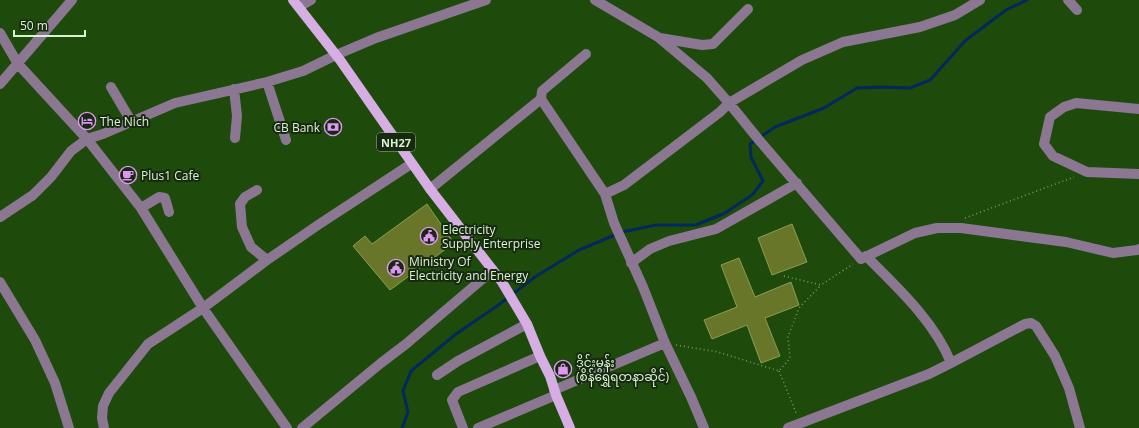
<svg xmlns="http://www.w3.org/2000/svg" width="1139" height="428" viewBox="0 0 1139 428" font-family="'Open Sans','Noto Sans Myanmar',sans-serif">
  <style>
    .lines { fill: none; stroke-linecap: round; stroke-linejoin: round }
    .stream { stroke: #03285d; stroke-width: 3 }
    .building { fill: #68762a; stroke: #8e9d52 }
    .path { stroke: #799c6c; stroke-width: 1.5; stroke-dasharray: 1 3; stroke-linecap: butt }
    .minor { stroke: #8b7791; stroke-width: 10 }
    .major { stroke: #d7aee3; stroke-width: 10 }
    .labels { text-anchor: middle; dominant-baseline: central; stroke-width: 4; stroke-linejoin: round; paint-order: stroke }
    .shield { fill: #172a11; stroke: #9fb698; stroke-width: 1 }
    .shield-label { font-size: 11px; font-weight: bold; fill: #d9f2d2 }
    .poi-label { font-size: 12px; fill: #d9f2d2; stroke: #172a11; text-anchor: start }
  </style>
  <rect width="100%" height="100%" fill="#1e4a0c"/>
  <g class="lines">
    <!-- stream -->
    <path class="stream" d="M402,428L408,412L403,391L411,371L456,334L497,306L535,277L579,250L622,232L656,225H696L725,213L752,195L763,181L751,157L750,144L775,127L824,108L857,88L880,87L910,88L930,80L966,40L1006,10L1027,0"/>
  </g>
  <!-- building -->
  <path class="building" d="M427,204L454,243L390,290L353,246L365,236L372,244Z
    M792,224L807,262L772,275L758,238Z
    M739,258L755,297L791,282L799,305L765,318L780,356L761,363L747,325L712,339L704,320L737,307L721,265Z"/>
  <g class="lines">
    <!-- path -->
    <path class="path" d="M965,218L1074,177
      M784,276L821,285L853,264
      M676,345L718,352L779,371L790,358L788,337L799,308L821,285
      M779,371L797,415"/>
    <!-- minor -->
    <path class="minor" d="M595,0L658,37L707,78L729,103L802,60L843,42L920,27L955,15L980,0
      M1068,0L1077,10
      M299,7L311,0
      M0,33L18,64L87,139L141,208L203,308L287,428
      M660,38L702,45L713,44L748,9
      M586,54L542,91L541,99L605,194L614,223L643,287L665,343L691,397L704,428
      M267,82L286,140
      M0,84L72,0
      M111,87L131,121
      M234,89L237,116L235,138
      M1139,109L1076,103L1064,107L1050,117L1044,144L1053,156L1087,172L1139,174
      M430,189L541,99
      M257,190L245,197L240,204L242,227L251,247L267,260
      M605,194L624,185L720,112L729,103L759,140L861,259L915,233L937,228H961L1066,242L1113,253L1137,250L1139,249
      M141,208L159,197L165,198L169,212
      M0,217L33,195L51,177L71,151L87,139L103,134L175,103L267,82L303,71L336,55L376,38L486,0
      M866,256C897,287 935,322 951,363
      M631,263L650,249L669,241L716,229L797,183
      M0,282L35,340L55,383L69,428
      M437,375L458,361L527,324
      M554,390L665,343
      M104,428L102,418L103,406L109,393L148,344L203,308L267,260L318,225L411,164
      M302,428L381,363L406,344L493,270
      M463,428L452,400L458,392L540,356
      M478,428L556,395
      M788,428L929,374L951,363L1025,324L1031,323L1036,326L1055,356L1069,388L1080,428"/>
    <!-- major -->
    <path class="major" d="M293,0L340,60L430,189L502,282L527,324L540,356L550,376L556,395L570,428"/>
  </g>
  <!-- icons -->
  <defs>
    <symbol id="hotel-ring" viewBox="-11 -11 22 22"><circle r="9.5" fill="#172a11" stroke="#de98f2" stroke-width="1.5"/><path d="M-6-4.5h1.5V1H6V5H4.5V3h-9V5H-6ZM-4 0a1.8 1.8 0 1 1 3.6 0ZM.5 0V-2.5h3Q6-2.5 6 0Z" fill="#de98f2"/></symbol>
    <symbol id="bank-ring" viewBox="-11 -11 22 22"><circle r="9.5" fill="#172a11" stroke="#de98f2" stroke-width="1.5"/><path d="M-6-4H6V4H-6ZM0-2.3a2.3 2.3 0 1 0 0 4.6a2.3 2.3 0 1 0 0-4.6Z" fill="#de98f2"/></symbol>
    <symbol id="cafe-ring" viewBox="-11 -11 22 22"><circle r="9.5" fill="#172a11" stroke="#de98f2" stroke-width="1.5"/><path d="M-5.5-4.5H6V0H3Q3 3.5 0 3.5H-2.5Q-5.5 3.5-5.5 0ZM3-3.2v2h1.7v-2ZM-6 4.5H4V6H-6Z" fill="#de98f2"/></symbol>
    <symbol id="civic-ring" viewBox="-11 -11 22 22"><circle r="9.5" fill="#172a11" stroke="#de98f2" stroke-width="1.5"/><path d="M-.6-6.5H3V-4.5H.6V-3L4-1V1h2V6H-6V1h2V-1L-.6-3ZM-1.2 2.5V6h2.4V2.5Z" fill="#de98f2"/></symbol>
    <symbol id="shop-ring" viewBox="-11 -11 22 22"><circle r="9.5" fill="#172a11" stroke="#de98f2" stroke-width="1.5"/><path d="M-5-2.5h2.3a2.7 3.5 0 0 1 5.4 0H5L5.5 6h-11ZM-1.5-2.5h3a1.5 2.3 0 0 0-3 0Z" fill="#de98f2"/></symbol>
  </defs>
  <g fill-rule="evenodd">
    <use href="#hotel-ring" x="77" y="111" width="20" height="20"/>
    <use href="#bank-ring" x="323" y="117" width="20" height="20"/>
    <use href="#cafe-ring" x="118" y="165" width="20" height="20"/>
    <use href="#civic-ring" x="419" y="226" width="20" height="20"/>
    <use href="#civic-ring" x="386" y="258" width="20" height="20"/>
    <use href="#shop-ring" x="553" y="359" width="20" height="20"/>
  </g>
  <g class="labels">
    <!-- shield labels -->
    <rect class="shield" x="377" y="133" width="38" height="18" rx="3"/>
    <g class="shield-label">
      <text x="396" y="142">NH27</text>
    </g>
    <!-- poi labels -->
    <g class="poi-label">
      <text x="100" y="121">The Nich</text>
      <text x="320" y="127" text-anchor="end">CB Bank</text>
      <text x="141" y="175">Plus1 Cafe</text>
      <text x="442" y="229">Electricity<tspan x="442" dy="14">Supply Enterprise</tspan></text>
      <text x="409" y="261">Ministry Of<tspan x="409" dy="14">Electricity and Energy</tspan></text>
      <text x="576" y="362">ဒိုင်းမွန်း<tspan x="576" dy="14">(စိန်ရွှေရတနာဆိုင်)</tspan></text>
    </g>
  </g>
  <!-- scale -->
  <path d="M14 30v6h71v-6" fill="none" stroke="#d9f2d2" stroke-width="2"/>
  <text x="20" y="30" font-size="12" fill="#d9f2d2" stroke="#172a11" stroke-width="3" paint-order="stroke">50 m</text>
</svg>
